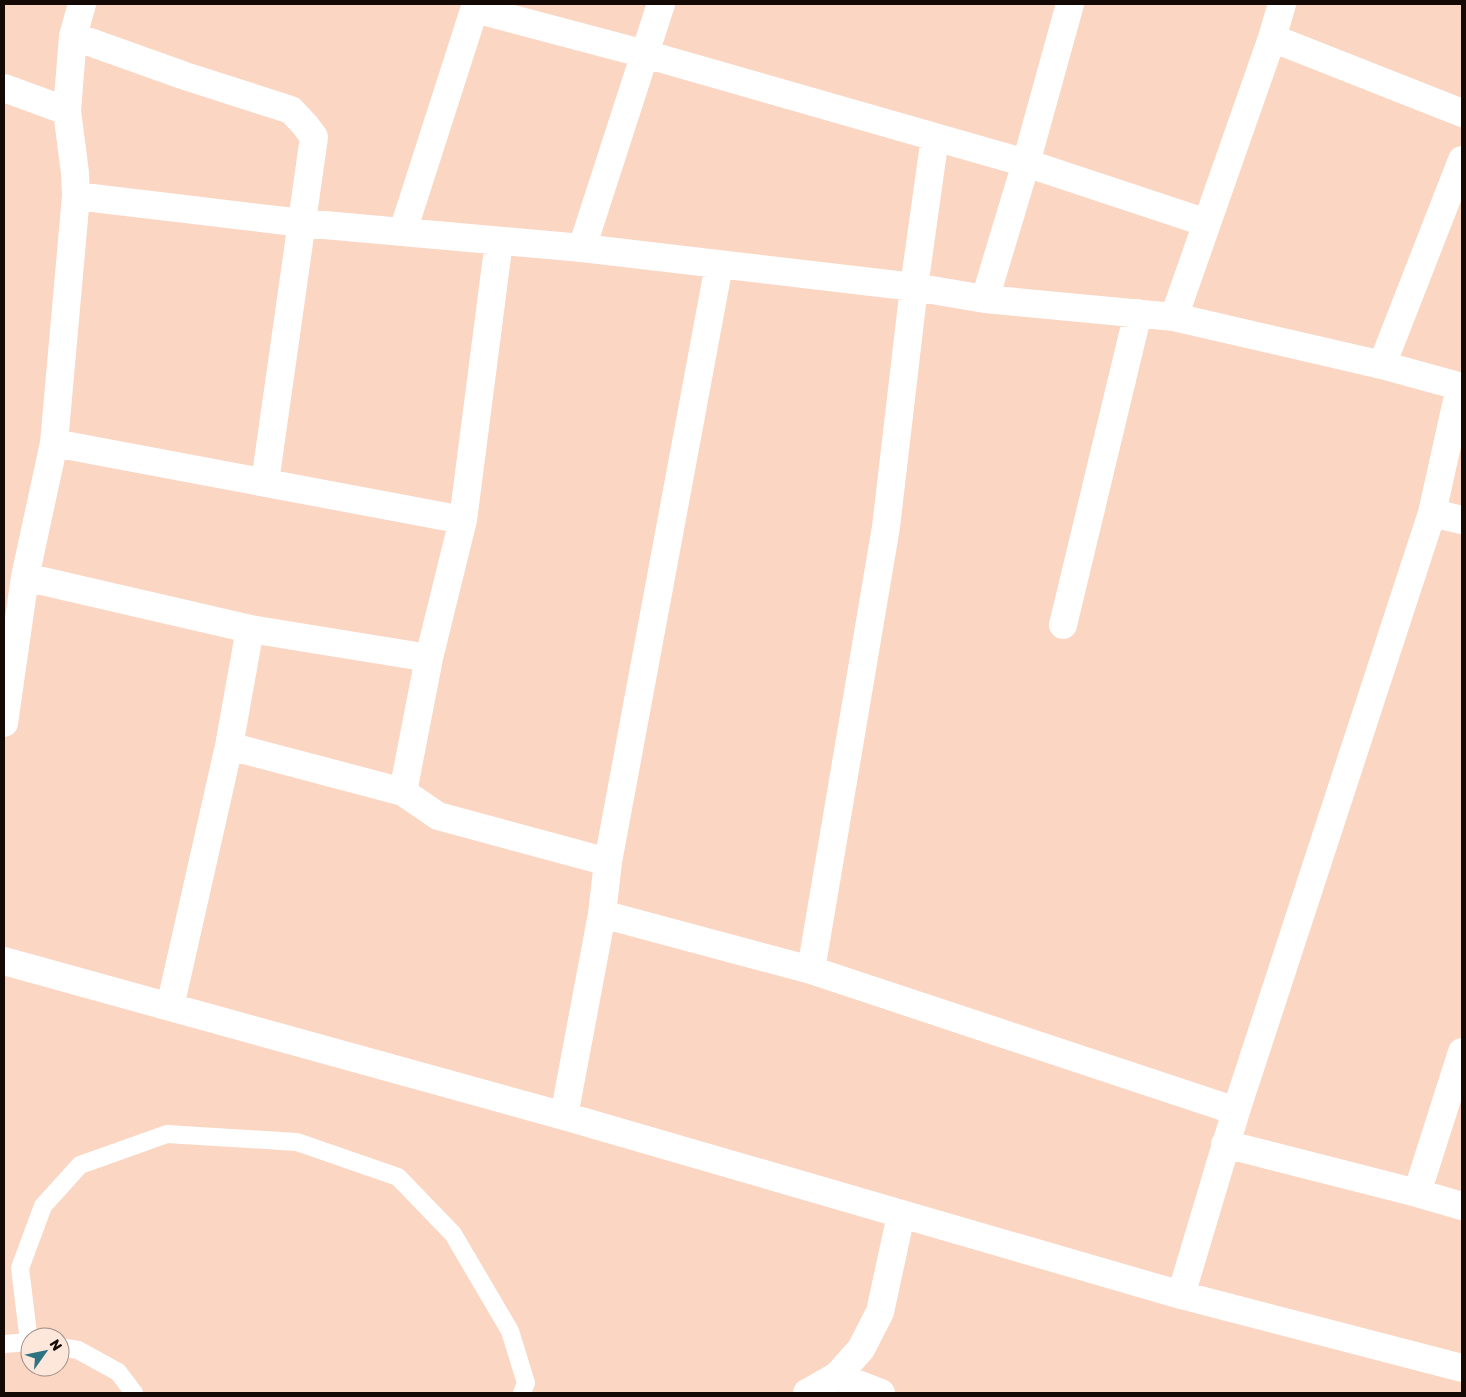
<svg xmlns="http://www.w3.org/2000/svg" width="1466" height="1397" viewBox="0 0 1466 1397" font-family="Rubik,sans-serif">
  <style>
    .lines { fill: none; stroke-linecap: round; stroke-linejoin: round }
    .lane { stroke: #fff; stroke-width: 18 }
    .street { stroke: #fff; stroke-width: 28 }
  </style>
  <rect width="100%" height="100%" fill="#fad6c3"/>
  <g class="lines">
    <!-- lane -->
    <path class="lane" d="M29,1342L20,1268L43,1206L80,1165L167,1134L297,1142L398,1177L453,1234L510,1331L526,1383L522,1393
      M4,1344L30,1342
      M60,1347L78,1350L118,1372L134,1393"/>
    <!-- street -->
    <path class="street" d="M475,9L645,54L1026,163L1207,223
      M73,36L185,76L291,110L305,125L314,137L265,482
      M1272,38L1462,113
      M4,88L67,111
      M76,196L302,223L582,248L914,287L985,299L1174,317L1382,365L1462,387
      M403,231L476,4
      M582,248L661,4
      M985,299L1026,163L1070,4
      M1174,317L1272,38L1282,4
      M1382,365L1462,160
      M54,443L463,520
      M1432,513L1462,520
      M25,577L250,629L429,658
      M1063,625L1138,313
      M4,723L25,577L54,443L76,196L75,173L67,111L73,36L82,4
      M229,746L403,792L438,816L608,862
      M403,792L429,658L463,520L499,241
      M602,914L811,970L1236,1111
      M4,961L564,1116L1181,1295L1462,1368
      M811,970L886,527L914,287L935,137
      M170,1007L229,746L250,629
      M564,1116L602,914L608,862L719,265
      M1225,1144L1417,1193L1462,1206
      M1417,1193L1462,1052
      M1181,1295L1236,1111L1432,513L1460,387
      M837,1376L881,1393
      M807,1393L837,1376L861,1349L880,1312L901,1215"/>
  </g>
  <!-- border -->
  <rect width="1466" height="1397" fill="none" stroke="#140904" stroke-width="10"/>
  <!-- north arrow -->
  <g transform="translate(45 1352) rotate(57)"><circle r="24" fill="#fde7db" stroke="#a08e85"/>
  <path d="M0-4L9 19L0 12L-9 19Z" fill="#2e7382"/>
  <text y="-8" font-size="14" font-weight="bold" text-anchor="middle" fill="#140904">N</text>
  </g>
</svg>
